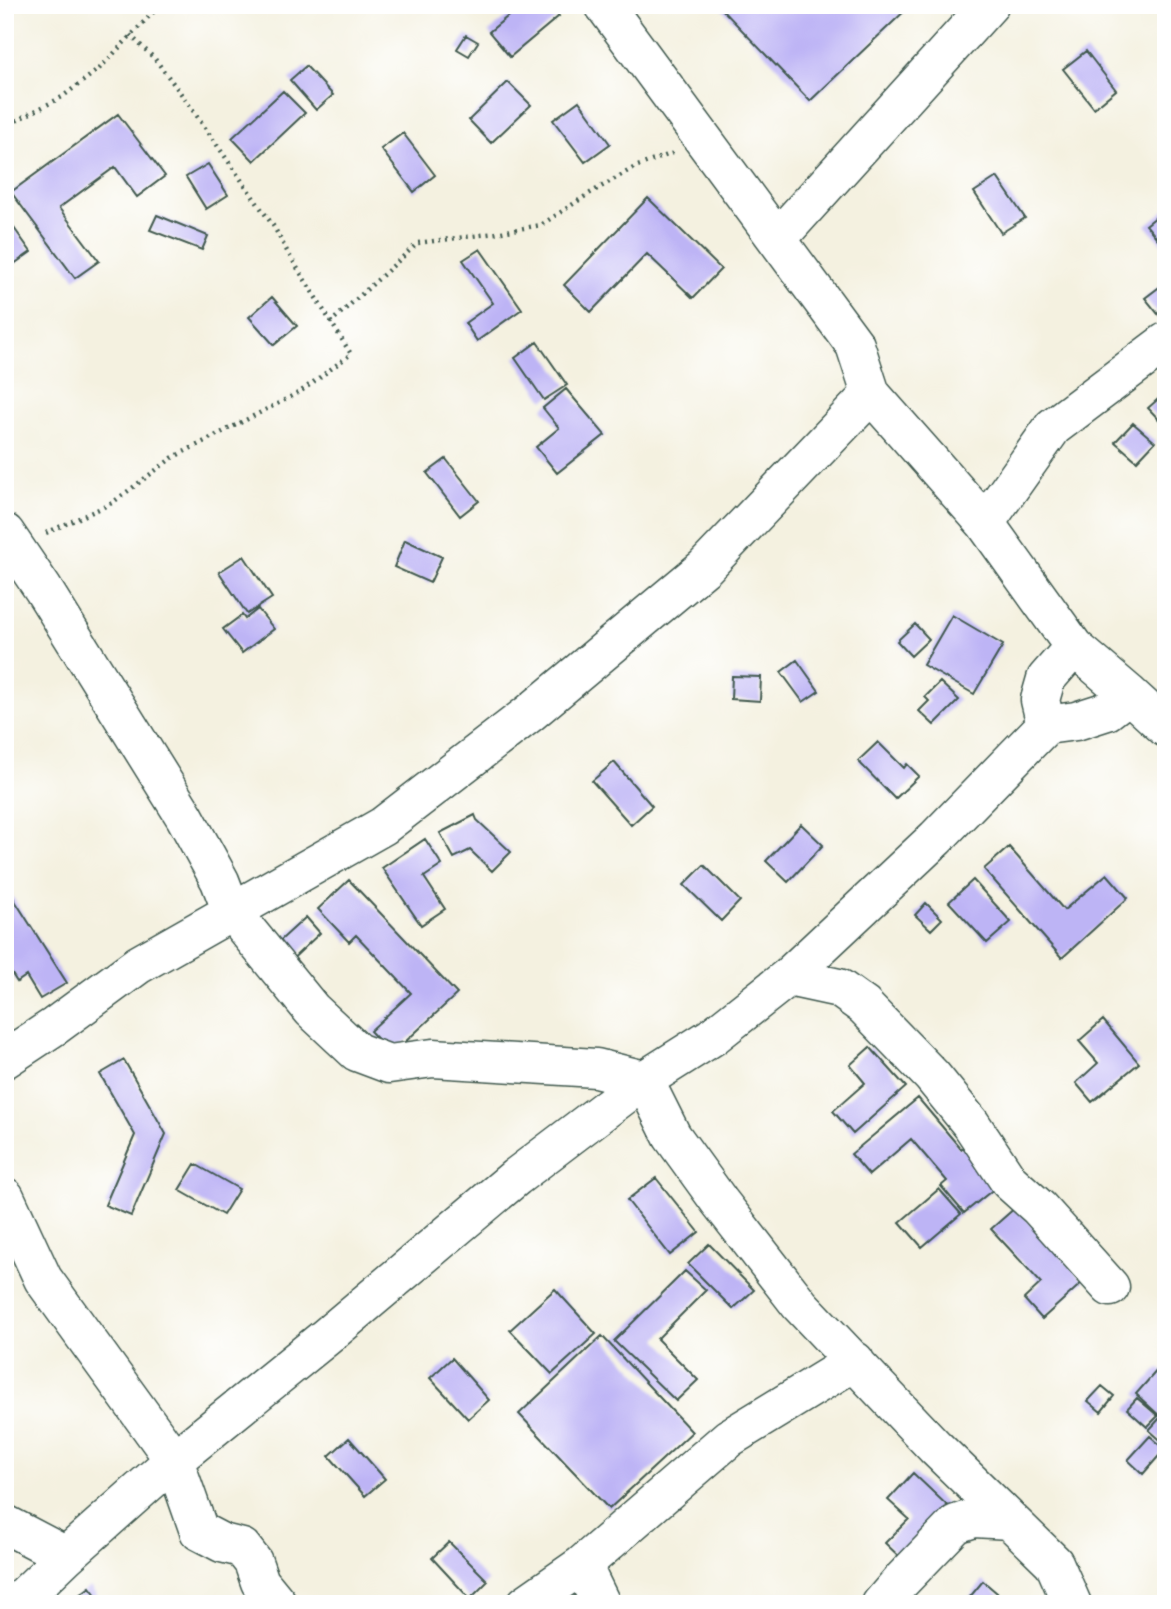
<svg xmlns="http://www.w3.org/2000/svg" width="1171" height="1609" viewBox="0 0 1171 1609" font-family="'IM FELL Double Pica',serif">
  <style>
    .building { fill: #bdb4f5 }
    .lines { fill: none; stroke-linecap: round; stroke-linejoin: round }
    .minor-casing { stroke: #3f584e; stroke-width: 41 }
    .path { stroke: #3f584e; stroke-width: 4.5; stroke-dasharray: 2 5; stroke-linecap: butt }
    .minor { stroke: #fff; stroke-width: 38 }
  </style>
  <rect width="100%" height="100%" fill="#fff"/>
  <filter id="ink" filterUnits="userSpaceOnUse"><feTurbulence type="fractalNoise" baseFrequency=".0143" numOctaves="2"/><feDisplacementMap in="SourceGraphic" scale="14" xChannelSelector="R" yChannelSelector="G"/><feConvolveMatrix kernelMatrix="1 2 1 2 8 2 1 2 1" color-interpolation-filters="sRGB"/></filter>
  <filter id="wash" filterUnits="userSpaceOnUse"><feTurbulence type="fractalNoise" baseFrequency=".00686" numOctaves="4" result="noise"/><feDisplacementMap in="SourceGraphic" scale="28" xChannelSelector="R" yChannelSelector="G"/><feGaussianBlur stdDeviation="1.57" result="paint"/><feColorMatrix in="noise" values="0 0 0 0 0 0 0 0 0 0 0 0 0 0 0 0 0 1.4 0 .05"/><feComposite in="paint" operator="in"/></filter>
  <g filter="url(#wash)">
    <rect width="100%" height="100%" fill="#f4f1e0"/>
    <g id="blocks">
      <!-- building -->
      <path class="building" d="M538,5H550L559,16L510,57L489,32L519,7L526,15Z
        M718,5H911L810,101Z
        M466,35L478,42L469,56L457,49Z
        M1086,51L1116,90L1094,108L1063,69Z
        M306,66L333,95L316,110L290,80Z
        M508,82L531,105L491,143L469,120Z
        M283,91L305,113L254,161L232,138Z
        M579,101L610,144L585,162L553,120Z
        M118,114L165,176L137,197L115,167L59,208L99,261L75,278L11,192Z
        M403,133L435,175L414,192L381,149Z
        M208,164L228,195L206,209L186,177Z
        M997,177L1025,218L1001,233L974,192Z
        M648,198L721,269L693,298L647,254L591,312L564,285Z
        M1166,209V249L1146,225Z
        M157,215L208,236L202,250L150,230Z
        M9,221L31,252L11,266L5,257V223Z
        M480,249L522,309L477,341L465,323L493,303L463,260Z
        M1166,282V324L1145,298Z
        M272,297L297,326L274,345L249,317Z
        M537,342L567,385L544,400L515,358Z
        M566,389L605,435L557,473L536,447L559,428L543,408Z
        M1166,392V427L1148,408Z
        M1133,423L1155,442L1137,461L1115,442Z
        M446,459L479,501L460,516L427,473Z
        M405,540L442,557L430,583L394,567Z
        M244,556L272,598L247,614L219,572Z
        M258,609L274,629L242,653L223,629L242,615L245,619Z
        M952,615L1003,645L974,694L923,665Z
        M915,624L929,639L911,656L897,641Z
        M797,660L819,691L803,702L781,672Z
        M732,676L761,677L760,701L731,699Z
        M940,682L959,700L934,725L919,711L929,701L925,697Z
        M878,742L904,768L907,764L919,776L895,799L858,761Z
        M614,762L652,806L631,825L592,781Z
        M475,815L477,820L511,852L492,871L470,850L454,858L440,833Z
        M801,824L823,845L788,882L766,861Z
        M425,839L442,865L424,877L445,909L421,925L382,868Z
        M1009,847L1064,910L1107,874L1128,898L1062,958L984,869Z
        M704,865L740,901L721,921L684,885Z
        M349,880L457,994L392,1054L370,1031L411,993L356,935L349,942L318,909Z
        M973,880L1011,922L987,943L949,902Z
        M5,885L67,983L40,999L26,976L17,982L5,963V956L11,953L5,944Z
        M926,903L942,919L931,930L915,915Z
        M306,917L320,933L286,965L271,949Z
        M1103,1020L1139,1063L1092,1102L1076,1083L1098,1063L1079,1041Z
        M870,1047L906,1087L853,1134L833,1111L865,1083L850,1065Z
        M124,1060L166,1134L131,1216L105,1205L135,1135L100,1074Z
        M918,1098L961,1149L968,1143L995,1188L964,1213L941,1186L947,1181L911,1139L869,1175L851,1154Z
        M195,1164L239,1189L223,1215L179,1190Z
        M656,1178L699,1232L670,1255L627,1200Z
        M939,1189L961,1214L922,1247L900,1222Z
        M1016,1207L1084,1281L1042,1319L1024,1299L1041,1283L991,1229Z
        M709,1244L754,1290L733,1309L688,1264Z
        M685,1271L706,1290L657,1339L698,1380L676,1401L614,1341Z
        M555,1289L596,1334L552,1374L510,1330Z
        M602,1336L692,1432L609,1509L519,1414Z
        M452,1358L489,1400L468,1419L430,1378Z
        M1159,1368L1166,1374V1445L1149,1430L1161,1417L1136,1394Z
        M1102,1386L1114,1396L1101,1412L1088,1401Z
        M1137,1398L1158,1416L1147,1427L1127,1409Z
        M1150,1436L1165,1449L1143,1474L1128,1460Z
        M349,1438L385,1479L365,1496L329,1456Z
        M913,1473L954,1512L905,1562L885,1543L909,1519L888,1500Z
        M449,1542L488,1581L470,1599L432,1558Z
        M983,1581L1010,1604H964Z
        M90,1587L103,1604H67Z"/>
    </g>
  </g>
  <g filter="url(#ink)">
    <use href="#blocks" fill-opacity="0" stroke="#3f584e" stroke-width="2"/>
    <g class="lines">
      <defs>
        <path id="minor" d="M604,5L855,345L871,394L985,523L1074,647L1129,694L1166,728
          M777,239L989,5
          M985,523L1053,427L1166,342
          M5,533L43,589L185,817L220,881L232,912L312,1010L357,1052L389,1064L433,1058L596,1068L644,1080L672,1136L719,1201L800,1305L935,1447L1054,1563L1072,1604
          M1046,725L1040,700L1046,679L1074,647
          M788,977L839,988L864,1006L932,1076L971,1124L1009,1181L1039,1208L1110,1287
          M5,1059L55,1026L138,965L383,826L530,713L705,567L871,394
          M5,1197L43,1279L174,1460L199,1531L222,1543L242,1548L253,1562L260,1582L278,1604
          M5,1524L66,1556
          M582,1565L601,1604
          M16,1604L66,1556L174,1460L326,1337L516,1177L644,1080L712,1037L788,977L936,838L1046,725L1076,721L1107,711L1129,694
          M526,1604L582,1565L729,1438L855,1361
          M881,1604L899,1583L956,1524L974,1518L1010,1520"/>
      </defs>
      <!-- minor casing -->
      <use href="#minor" class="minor-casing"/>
      <!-- path -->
      <path class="path" d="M130,35L155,59L185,99L274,227L288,253L331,322L418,243L496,233L541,225L587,195L635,167L673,153
        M5,129L19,119L62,97L99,69L160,5
        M46,533L112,503L172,458L300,392L351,354L331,322"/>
      <!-- minor -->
      <use href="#minor" class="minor"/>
    </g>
  </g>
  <!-- margin -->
  <rect width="1171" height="1609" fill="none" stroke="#fff" stroke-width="28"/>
</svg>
